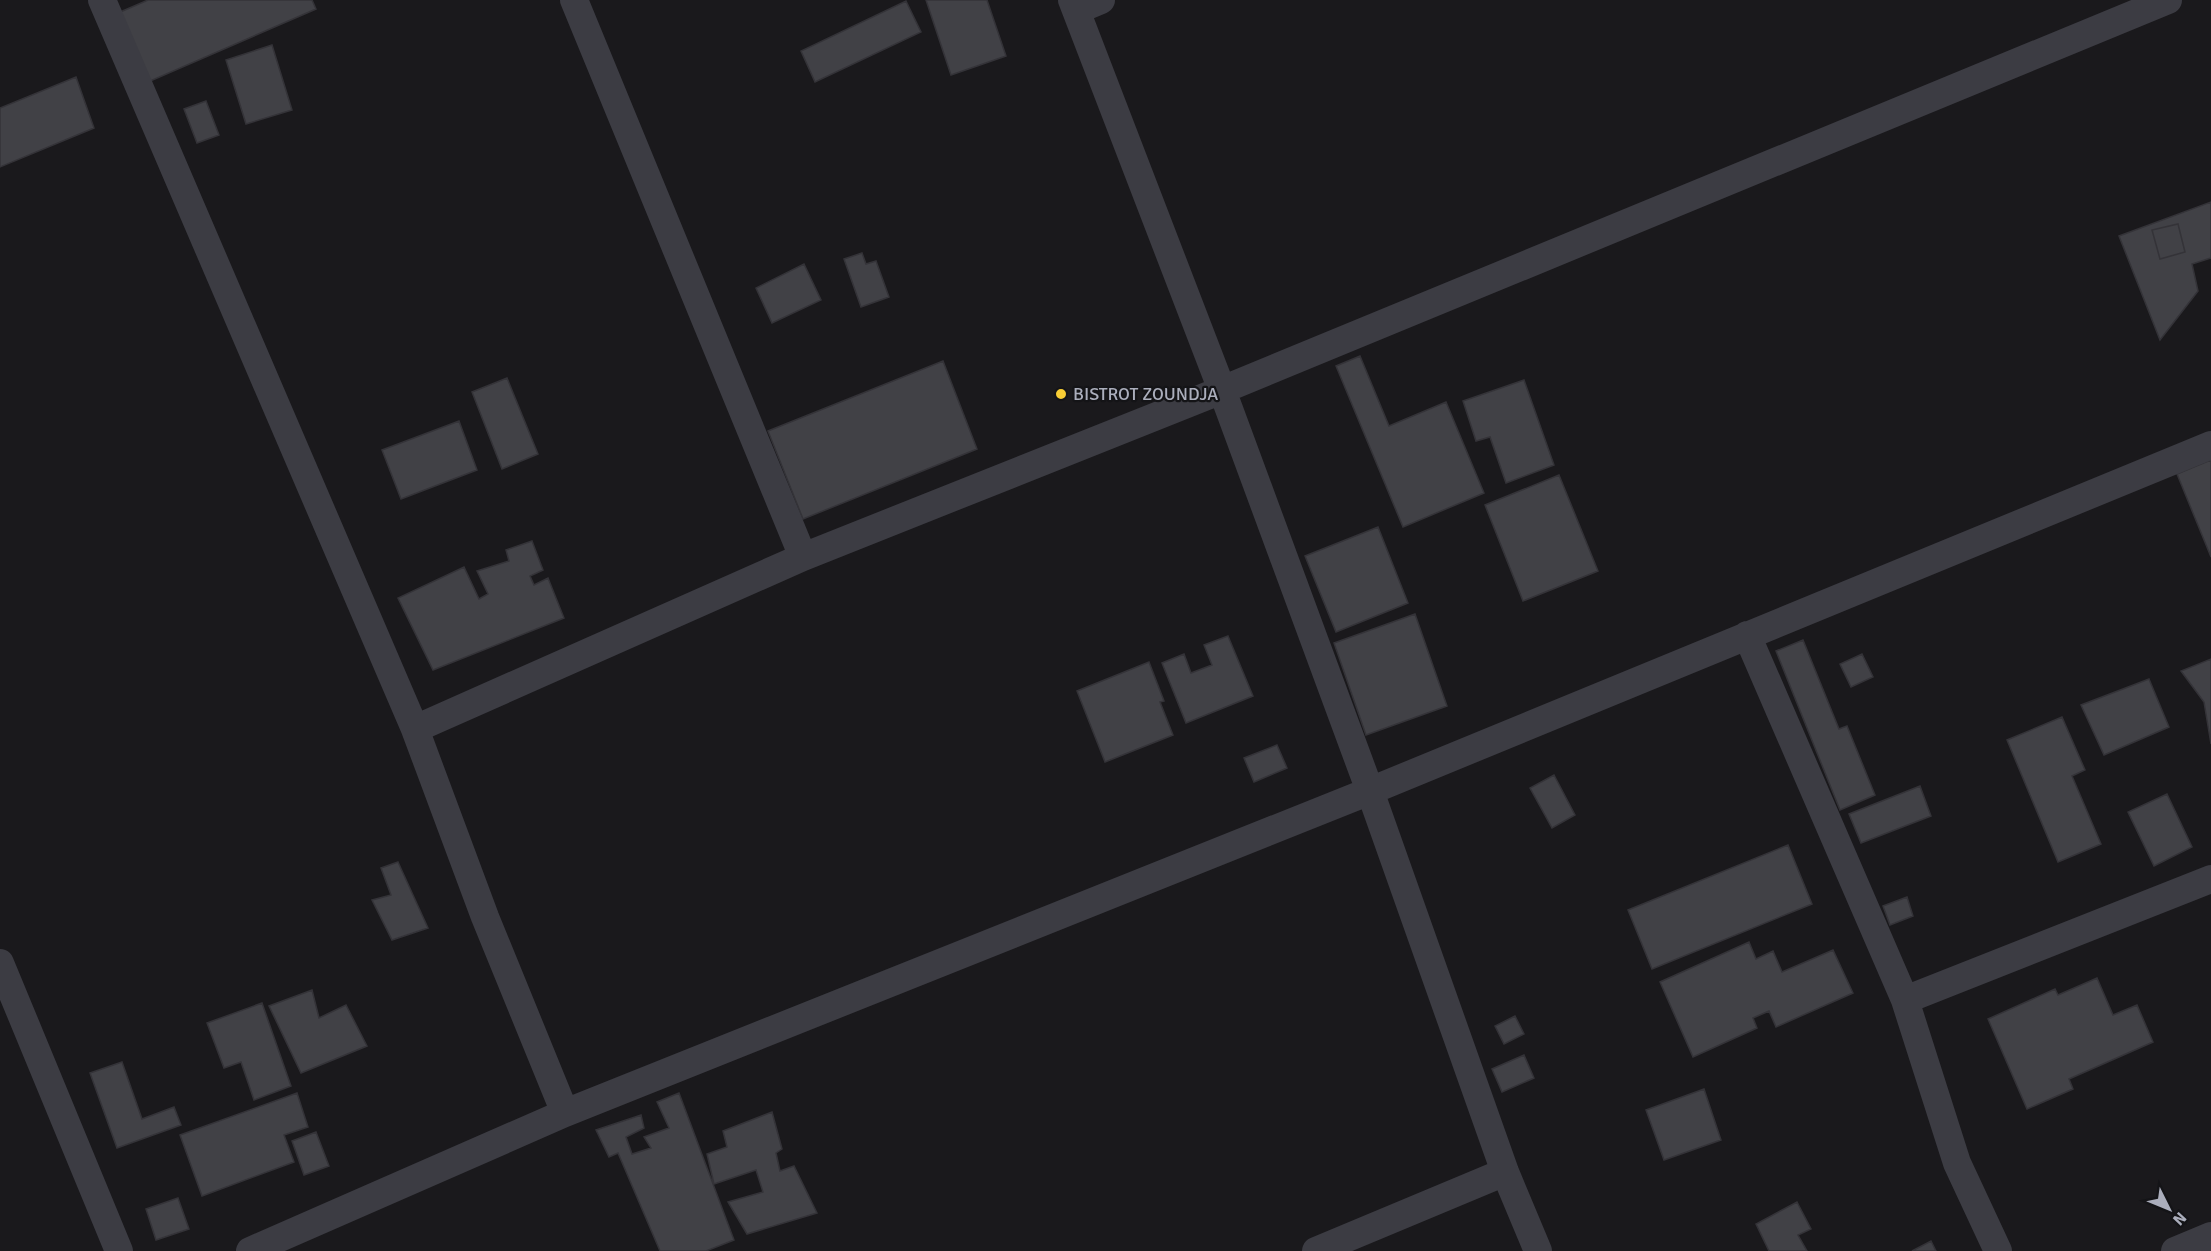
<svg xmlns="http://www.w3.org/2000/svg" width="2211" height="1251" viewBox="0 0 2211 1251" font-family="Signika,sans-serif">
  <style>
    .building { fill: #414146; stroke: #343338; stroke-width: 1.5 }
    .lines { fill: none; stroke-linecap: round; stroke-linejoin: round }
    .minor { stroke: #3c3c43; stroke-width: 28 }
    .poi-dot { fill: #f8cd35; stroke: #141417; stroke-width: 2 }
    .labels { text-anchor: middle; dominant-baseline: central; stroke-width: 4.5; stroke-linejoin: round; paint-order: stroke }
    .poi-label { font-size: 18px; fill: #abaebc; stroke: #141417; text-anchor: start }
  </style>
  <rect width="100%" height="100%" fill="#1a191c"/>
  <!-- building -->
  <path class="building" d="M148,0H312L316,9L148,82L118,13Z
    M926,0H987L1006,56L951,75Z
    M906,1L921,32L815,82L801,51Z
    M272,45L292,110L246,124L226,60Z
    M76,77L94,128L0,167V108Z
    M206,101L219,135L197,143L184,109Z
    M2211,202V258L2192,264L2198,291L2160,340L2119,236Z
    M2178,224L2185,252L2160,259L2152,230Z
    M862,253L866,264L876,261L889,297L861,307L844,259Z
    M804,264L821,300L772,323L756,288Z
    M1360,356L1389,426L1446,402L1484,493L1403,527L1336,366Z
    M943,361L977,449L803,519L768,431Z
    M507,378L538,454L502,469L472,392Z
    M1524,380L1554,465L1506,483L1490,437L1476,441L1463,401Z
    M459,421L477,470L401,499L382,450Z
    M2211,460V557L2177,474Z
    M1559,475L1598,571L1523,601L1485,505Z
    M1378,527L1408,603L1336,632L1305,556Z
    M532,541L543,570L530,576L534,585L548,578L564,618L433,670L398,598L464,567L479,599L488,594L477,571L509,561L506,550Z
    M1415,614L1447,706L1366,735L1334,643Z
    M1228,636L1253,696L1186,723L1162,663L1184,654L1191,673L1212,665L1204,645Z
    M1803,640L1839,729L1847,726L1875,795L1840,810L1776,651Z
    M1862,654L1873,677L1851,687L1840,664Z
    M2211,659V744L2204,702L2181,671Z
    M1149,662L1164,701L1160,702L1173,735L1105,762L1077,691Z
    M2149,679L2169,727L2104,755L2081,705Z
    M2062,717L2085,770L2072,776L2101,844L2058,862L2007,740Z
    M1277,745L1287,768L1254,782L1244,758Z
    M1554,775L1575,815L1552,828L1530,788Z
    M1920,786L1931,816L1861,843L1849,814Z
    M2167,794L2192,847L2154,866L2128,812Z
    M1788,845L1812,904L1652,969L1628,910Z
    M398,862L428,928L392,940L372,900L391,895L381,868Z
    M1907,897L1913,916L1890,925L1883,906Z
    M1749,942L1756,959L1773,951L1782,972L1833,950L1853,993L1776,1027L1769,1011L1753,1018L1757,1028L1693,1057L1660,982Z
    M2097,978L2113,1015L2137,1005L2153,1042L2069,1079L2073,1089L2027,1109L1988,1019L2055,989L2058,995Z
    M312,990L319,1018L346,1005L367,1046L301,1073L269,1006Z
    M262,1003L291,1086L254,1100L241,1062L224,1068L207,1023Z
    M1515,1016L1524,1034L1504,1044L1495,1026Z
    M1524,1055L1534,1078L1502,1092L1492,1069Z
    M122,1062L142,1119L174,1107L181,1125L117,1148L90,1073Z
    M1704,1089L1721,1140L1664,1160L1646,1110Z
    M297,1093L308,1127L284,1135L294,1162L202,1196L180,1135Z
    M679,1093L734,1240L706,1251H660L618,1153L609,1157L596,1130L641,1115L644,1128L626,1137L632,1154L651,1148L644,1137L669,1128L657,1102Z
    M772,1112L782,1149L776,1153L780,1171L794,1166L817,1213L747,1234L728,1202L763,1192L756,1170L714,1184L707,1154L727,1147L723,1131Z
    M316,1132L329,1166L304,1175L292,1141Z
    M178,1198L189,1229L156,1240L146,1209Z
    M1797,1202L1811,1229L1798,1235L1807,1251H1769L1756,1224Z
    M1931,1241L1936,1251H1912Z"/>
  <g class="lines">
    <!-- minor -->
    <path class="minor" d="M102,0L415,729L485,917L565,1113
      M574,0L803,557
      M1072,0L1222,390L1370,791L1505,1172L1538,1251
      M1077,10L1101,0
      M1747,635L1905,1000L1957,1163L1998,1251
      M415,729L803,557L1222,390L2168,0
      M0,963L119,1251
      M1905,1000L2211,879
      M250,1251L565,1113L1370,791L2211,445
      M1316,1251L1505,1172
      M2175,1251L2211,1236"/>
  </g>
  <!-- markers -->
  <circle class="poi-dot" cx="1061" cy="394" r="6"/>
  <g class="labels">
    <!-- poi labels -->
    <g class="poi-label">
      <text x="1073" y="394">BISTROT ZOUNDJA</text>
    </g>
  </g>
  <!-- north arrow -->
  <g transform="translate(2169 1209) rotate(133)" stroke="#141417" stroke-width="4.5" paint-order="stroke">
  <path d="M0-4.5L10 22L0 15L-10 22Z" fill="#abaebc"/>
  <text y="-9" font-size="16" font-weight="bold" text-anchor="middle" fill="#abaebc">N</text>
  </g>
</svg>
